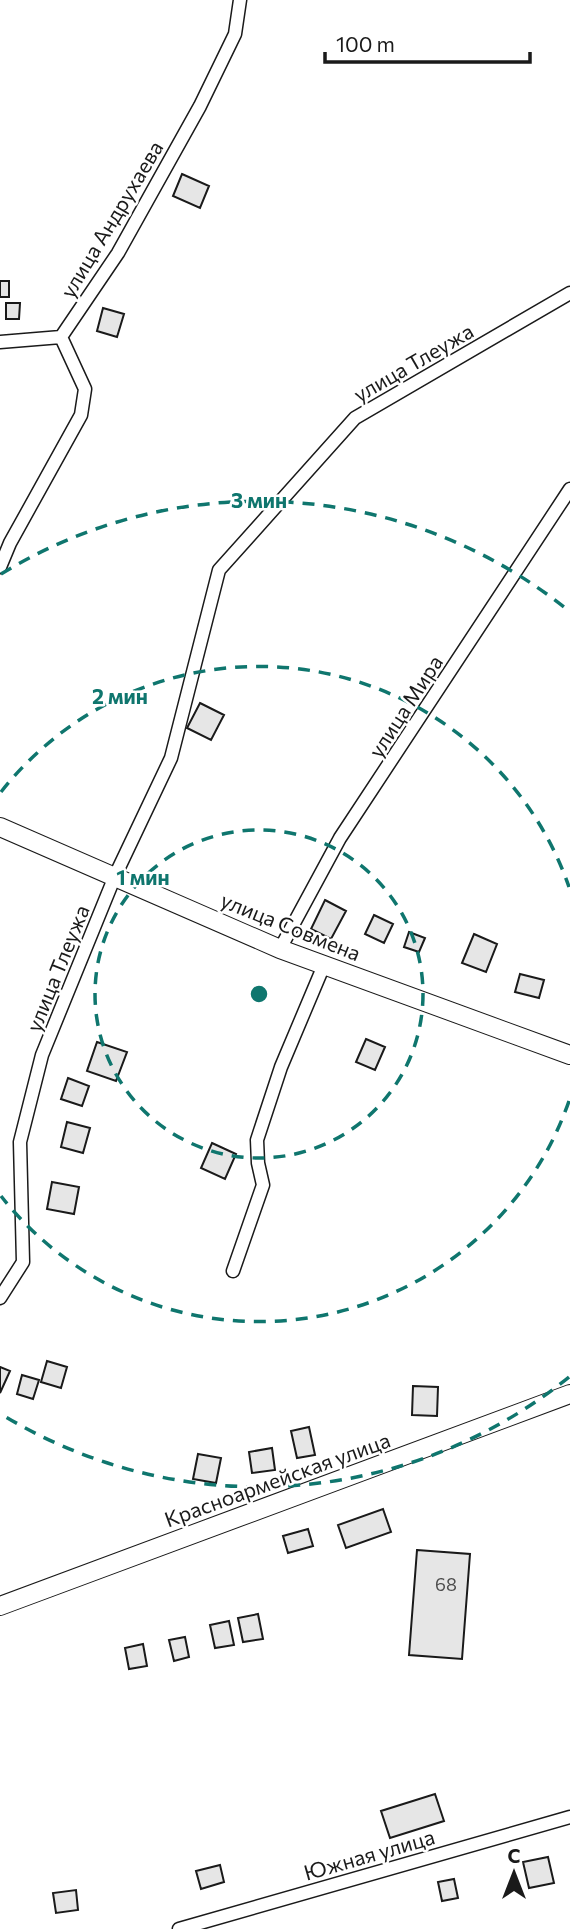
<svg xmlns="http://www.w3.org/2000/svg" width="570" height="1929" viewBox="0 0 570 1929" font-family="Commissioner,sans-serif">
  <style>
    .building { fill: #e6e6e6; stroke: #1a1a1a; stroke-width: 2 }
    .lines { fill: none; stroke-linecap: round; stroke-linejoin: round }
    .street-casing { stroke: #1a1a1a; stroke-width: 15 }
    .secondary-casing { stroke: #1a1a1a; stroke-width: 20 }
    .street { stroke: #fff; stroke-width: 12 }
    .secondary { stroke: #fff; stroke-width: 18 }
    .ring { fill: none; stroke: #0f766e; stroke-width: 3.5; stroke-dasharray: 12 9 }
    .labels { text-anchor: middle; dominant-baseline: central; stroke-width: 5; stroke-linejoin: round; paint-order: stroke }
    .number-label { font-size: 18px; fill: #4d4d4d }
    .street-label { font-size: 21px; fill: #1a1a1a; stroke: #fff }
    .centre { fill: #0f766e; stroke: #fff; stroke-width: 3.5 }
    .ring-label { font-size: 21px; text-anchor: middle; font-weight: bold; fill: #0f766e; stroke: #fff; stroke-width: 5; stroke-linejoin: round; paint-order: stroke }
  </style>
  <rect width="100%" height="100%" fill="#fff"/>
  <!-- building -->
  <path class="building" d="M182,174L209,186L200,208L173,196Z
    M0,281H9V297H0Z
    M6,303H20L19,319H6Z
    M103,308L124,314L117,337L97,331Z
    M200,703L224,715L211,740L187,728Z
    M325,900L346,911L331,939L311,929Z
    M374,915L393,924L384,943L365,934Z
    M409,932L425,938L419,952L404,947Z
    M474,934L497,944L486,972L462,963Z
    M520,974L544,980L539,998L515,992Z
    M366,1039L385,1047L375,1070L356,1062Z
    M97,1042L127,1052L116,1081L87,1071Z
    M68,1078L89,1086L82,1106L61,1099Z
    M67,1122L90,1128L83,1153L61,1147Z
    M212,1143L236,1154L225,1179L201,1168Z
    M52,1182L79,1187L74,1214L47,1209Z
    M47,1361L67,1367L61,1388L41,1382Z
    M0,1367L10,1371L0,1393Z
    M22,1375L39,1380L33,1399L17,1394Z
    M413,1386L438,1387L437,1416L412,1415Z
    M309,1427L315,1455L297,1458L291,1431Z
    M272,1448L275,1470L252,1473L249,1452Z
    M198,1454L221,1458L216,1483L193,1479Z
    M383,1509L391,1532L346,1548L338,1525Z
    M308,1529L313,1546L288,1553L283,1536Z
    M417,1550L470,1554L462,1659L409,1655Z
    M258,1614L263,1639L243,1642L238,1618Z
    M229,1621L234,1645L215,1648L210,1625Z
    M185,1637L189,1657L174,1661L169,1640Z
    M143,1644L147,1666L129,1669L125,1648Z
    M435,1794L444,1821L390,1838L381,1811Z
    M548,1857L554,1883L529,1888L523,1862Z
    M220,1865L224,1882L201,1889L196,1871Z
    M454,1879L458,1898L442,1901L438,1882Z
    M76,1890L78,1910L56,1913L53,1893Z"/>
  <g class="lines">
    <defs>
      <path id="street" d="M0,342L61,337
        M0,567L10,543L81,415L85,389L61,337L118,253L200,106L235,34L240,0
        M280,949L340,838L570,489
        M233,1271L263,1185L258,1163L257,1140L281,1067L324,965
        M0,1298L23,1262L20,1142L42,1055L115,876L171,758L219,570L355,418L570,293
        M179,1929L570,1817"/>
      <path id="secondary" d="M0,827L280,949L570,1055
        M0,1606L570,1394"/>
    </defs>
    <!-- street casing -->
    <use href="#street" class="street-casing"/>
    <!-- secondary casing -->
    <use href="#secondary" class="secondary-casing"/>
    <!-- street -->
    <use href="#street" class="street"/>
    <!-- secondary -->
    <use href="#secondary" class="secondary"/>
  </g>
  <!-- distance rings -->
  <g class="ring">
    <circle cx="259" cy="994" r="164"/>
    <path d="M569 1101A328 328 0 0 1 1 1196M1 792A328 328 0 0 1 569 887"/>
    <path d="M569 1377A493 493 0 0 1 1 1414M1 574A493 493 0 0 1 569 611"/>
  </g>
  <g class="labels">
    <!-- number labels -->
    <g class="number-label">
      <text x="446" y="1584">68</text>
    </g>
    <!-- street labels -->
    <g class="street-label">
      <text transform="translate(111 219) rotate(-59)">улица Андрухаева</text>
      <text transform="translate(413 362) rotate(-30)">улица Тлеужа</text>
      <text transform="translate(405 706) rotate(-57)">улица Мира</text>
      <text transform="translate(291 926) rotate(22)">улица Совмена</text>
      <text transform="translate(57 968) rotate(-68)">улица Тлеужа</text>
      <text transform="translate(277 1479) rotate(-20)">Красноармейская улица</text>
      <text transform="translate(369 1854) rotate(-16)">Южная улица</text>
    </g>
  </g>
  <circle cx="259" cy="994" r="10" class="centre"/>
  <g class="ring-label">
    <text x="259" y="508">3 мин</text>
    <text x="120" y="704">2 мин</text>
    <text x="143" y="885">1 мин</text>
  </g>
  <!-- north arrow -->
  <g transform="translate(514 1873)" stroke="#ffffff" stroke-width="5" paint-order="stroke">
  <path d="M0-5L12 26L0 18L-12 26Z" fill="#1a1a1a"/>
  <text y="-10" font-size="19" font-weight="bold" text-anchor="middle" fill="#1a1a1a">С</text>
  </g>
  <!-- scale -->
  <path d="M325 52v10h205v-10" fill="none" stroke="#1a1a1a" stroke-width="3.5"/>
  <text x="336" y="52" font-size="21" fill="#1a1a1a" stroke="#ffffff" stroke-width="5" paint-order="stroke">100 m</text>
</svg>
